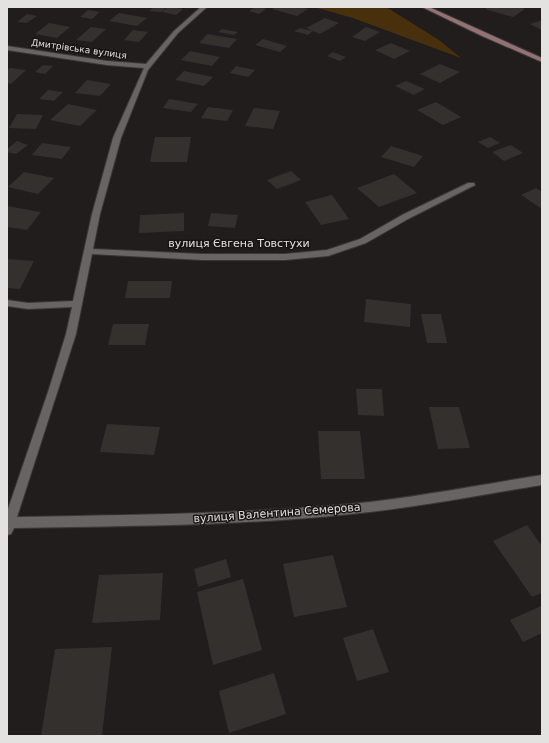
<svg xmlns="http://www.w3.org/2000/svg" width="549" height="743" viewBox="0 0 549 743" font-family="'DejaVu Sans',sans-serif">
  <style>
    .green { fill: #49300d }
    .building { fill: #33302e }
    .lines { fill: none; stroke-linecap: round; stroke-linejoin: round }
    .street-casing { stroke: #3a3837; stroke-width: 2 }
    .secondary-casing { stroke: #3a3837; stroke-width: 2 }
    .street { fill: #686463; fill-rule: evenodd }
    .secondary { fill: #937273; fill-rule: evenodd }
    .labels { text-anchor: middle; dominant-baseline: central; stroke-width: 3; stroke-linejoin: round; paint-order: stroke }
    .far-street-label { font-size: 9px; fill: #e4e2e1; stroke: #181413 }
    .street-label { font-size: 11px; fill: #e4e2e1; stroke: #181413 }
  </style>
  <rect width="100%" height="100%" fill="#211d1d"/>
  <!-- green -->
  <path class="green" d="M314,7H386L439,40L461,58L353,18Z"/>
  <!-- building -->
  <path class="building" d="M154,7H167L161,12L149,11Z
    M168,7H173L183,9L176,15L162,12Z
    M255,7H260L266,9L259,14L249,11Z
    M275,7H300L308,9L297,16L272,9Z
    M489,7H518L525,9L513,17L485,9Z
    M88,10L100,12L92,19L80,17Z
    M119,13L147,18L137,26L109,21Z
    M27,14L37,16L27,23L17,22Z
    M325,18L339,23L320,34L306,28Z
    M542,20V30L530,24Z
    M49,23L70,27L57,38L35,34Z
    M91,27L106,29L92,42L76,40Z
    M366,27L380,32L365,41L352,37Z
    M300,28L313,31L308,35L294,31Z
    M222,29L238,32L234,35L218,32Z
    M133,30L148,32L139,42L124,40Z
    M207,34L237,39L229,48L199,43Z
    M263,39L287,46L280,52L255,45Z
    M391,43L410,51L394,59L375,50Z
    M190,51L220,57L212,66L181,60Z
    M333,52L346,57L340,61L327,56Z
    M440,64L460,72L440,83L420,74Z
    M43,65L53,66L45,74L35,72Z
    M236,66L255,70L248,77L230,73Z
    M10,68L26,70L11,84L7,83V70Z
    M184,71L213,77L204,86L175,80Z
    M87,80L111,84L100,96L75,93Z
    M406,81L425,89L414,95L395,86Z
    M48,90L63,92L54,101L39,99Z
    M169,99L198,104L191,112L163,108Z
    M436,102L461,117L443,125L417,110Z
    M68,104L97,110L80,126L50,120Z
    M208,107L233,110L227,121L201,118Z
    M254,108L280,111L273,129L245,126Z
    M17,114L43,115L36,129L9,128Z
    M155,137H191L187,162H150Z
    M490,137L500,143L488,148L478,142Z
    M17,141L28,145L16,154L7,152V149Z
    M42,143L71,147L62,159L32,155Z
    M511,145L523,153L504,161L492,152Z
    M391,146L423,156L414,167L381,157Z
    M291,171L301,180L277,189L267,180Z
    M24,172L54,178L38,194L8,187Z
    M394,174L417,193L379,207L357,188Z
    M536,188L542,192V209L521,195Z
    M332,195L349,219L321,225L305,202Z
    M7,206L41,212L27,230L7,227Z
    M184,213V231L139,233L140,215Z
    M211,213L238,215L235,228L208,226Z
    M7,259L34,261L20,289L7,288Z
    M128,281H172L170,298H125Z
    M366,299L411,304L410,327L364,322Z
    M421,314H441L447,343H427Z
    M113,324H149L145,345H108Z
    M356,389H382L384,416L358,415Z
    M429,407H459L470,448L438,449Z
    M107,424L160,427L154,455L100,452Z
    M318,431H360L365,479H321Z
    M527,525L542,546V593L532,597L493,541Z
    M333,555L347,607L294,617L283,564Z
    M226,559L231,577L198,587L194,569Z
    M163,573L160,620L92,623L99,575Z
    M243,579L262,650L213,665L197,592Z
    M541,606L542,633L523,642L510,620Z
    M373,629L389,672L357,681L343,638Z
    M112,647L102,736H41L55,649Z
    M274,673L286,714L229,733L219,691Z"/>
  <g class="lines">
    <defs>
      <path id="street" d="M201,7H207L178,33L148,70L121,138L100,214L93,249L202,254H285L327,250L360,239L402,215L468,183H474L475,185L408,219L366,243L328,256L285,260H202L92,254L76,334L17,517C128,515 240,514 350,504C414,498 478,485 542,475V485C479,495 415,508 351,514C239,526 126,526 14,528L11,534L7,535V512L49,389L66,334L72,307L28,309L7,306V300L28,303L73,301L92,214L113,138L144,68L107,65L7,50V46L107,61L146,64L174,31Z"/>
      <path id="secondary" d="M422,7H429L542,58V62L482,36Z"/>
    </defs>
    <!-- street casing -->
    <use href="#street" class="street-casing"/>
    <!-- secondary casing -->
    <use href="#secondary" class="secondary-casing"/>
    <!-- street -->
    <use href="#street" class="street"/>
    <!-- secondary -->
    <use href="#secondary" class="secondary"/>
  </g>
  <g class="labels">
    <!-- far-street labels -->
    <g class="far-street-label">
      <text transform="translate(79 49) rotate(8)">Дмитрівська вулиця</text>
    </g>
    <!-- street labels -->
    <g class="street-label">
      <text x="239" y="243">вулиця Євгена Товстухи</text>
      <text transform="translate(277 513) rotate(-4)">вулиця Валентина Семерова</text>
    </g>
  </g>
  <!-- border -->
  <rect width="549" height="743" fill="none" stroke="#e4e2e1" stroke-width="16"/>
</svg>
